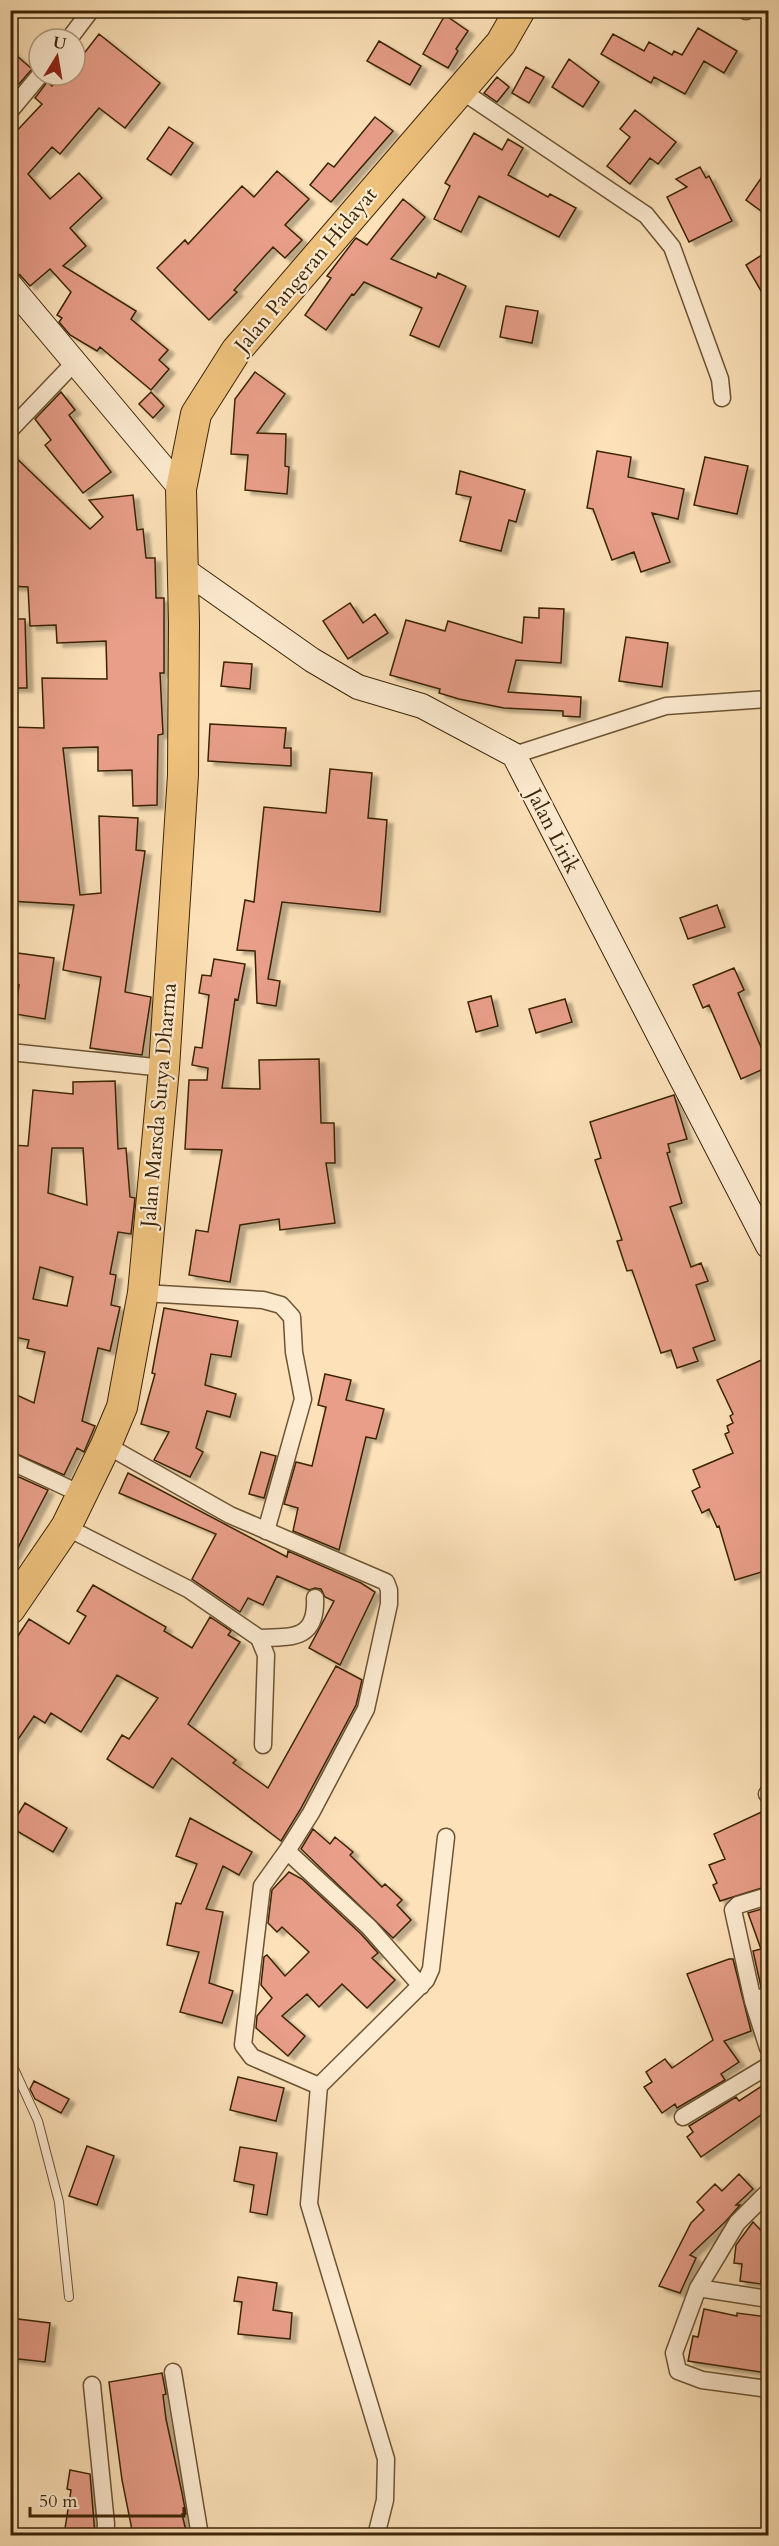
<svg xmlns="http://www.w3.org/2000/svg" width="779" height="2546" viewBox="0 0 779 2546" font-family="Cardo,serif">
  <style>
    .building { fill: #e89e89; stroke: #3a2406; stroke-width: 1.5; fill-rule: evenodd; filter: url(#shadow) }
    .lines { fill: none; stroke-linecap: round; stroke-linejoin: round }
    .lane-casing { stroke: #6b5433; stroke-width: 10 }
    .street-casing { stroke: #6b5433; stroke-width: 19 }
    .secondary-casing { stroke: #3a2406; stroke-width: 26 }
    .highway-casing { stroke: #3a2406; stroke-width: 32 }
    .lane { stroke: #feecd2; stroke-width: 8 }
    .street { stroke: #feecd2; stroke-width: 16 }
    .secondary { stroke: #feecd2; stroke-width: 24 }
    .highway { stroke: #eec17c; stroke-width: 30 }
    .labels { text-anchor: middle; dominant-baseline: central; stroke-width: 4.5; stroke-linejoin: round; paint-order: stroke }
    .street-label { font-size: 21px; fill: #3a2406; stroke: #feecd2 }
  </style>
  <defs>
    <filter id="shadow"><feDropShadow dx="6" dy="4" stdDeviation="1.5" flood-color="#0004"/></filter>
  </defs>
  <rect width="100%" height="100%" fill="#fde2b9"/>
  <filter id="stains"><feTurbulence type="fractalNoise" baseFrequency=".00333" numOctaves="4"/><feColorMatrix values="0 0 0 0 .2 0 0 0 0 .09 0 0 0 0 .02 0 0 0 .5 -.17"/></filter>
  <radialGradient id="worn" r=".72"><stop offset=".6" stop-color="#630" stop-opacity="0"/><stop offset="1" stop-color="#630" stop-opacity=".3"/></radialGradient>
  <!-- building -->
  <path class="building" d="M445,15L468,31L456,49L458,51L448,68L423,54Z
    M698,28L737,51L724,73L704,61L685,94L654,77L651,83L601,54L613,34L644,51L649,42L672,55L674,51L682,55Z
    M99,34L160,83L125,128L99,108L60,154L52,147L28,174L50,199L79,173L102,198L70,228L86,246L63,266L136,311L131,319L168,350L159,360L169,369L151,390L100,347L97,351L70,335L59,322L62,318L57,315L71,292L50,269L30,286L20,275L10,271V138L42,104L35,98L47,82L52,86L58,79L62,82L67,75H75V65Z
    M379,41L421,66L410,85L367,61Z
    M10,50L32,69L19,84L10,77Z
    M569,59L599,82L583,107L552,87Z
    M526,67L544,77L529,103L512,93Z
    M497,77L509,87L497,102L484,93Z
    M635,110L676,142L658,164L650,158L630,184L607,166L630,137L620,129Z
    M375,117L393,131L331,202L310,185L328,163L334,167Z
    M169,127L193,143L171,175L147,159Z
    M474,133L502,150L508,139L523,148L508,175L548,197L550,194L576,208L559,237L479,196L461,232L434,219L450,186L445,183Z
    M700,167L706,178L709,176L732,221L689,242L667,197L687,187L676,179Z
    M768,168V216L746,200Z
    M277,171L309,199L285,225L302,240L285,258L273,247L234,290L237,292L209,320L157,268L185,240L188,244L242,186L254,197Z
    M403,199L425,217L391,259L436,278L438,273L466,286L439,347L410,335L422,308L364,282L354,295L352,294L326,330L305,315L331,278L327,276L355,239L356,238L367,245Z
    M768,251V303L746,265Z
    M506,306L538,311L532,343L500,337Z
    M255,372L285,394L257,433L286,434L285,466L289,467L287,494L245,490L248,455L231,454L235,399Z
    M61,392L75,410L69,415L111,472L83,493L45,445L51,440L35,419Z
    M151,392L164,406L153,418L139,404Z
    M597,451L631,457L628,477L684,489L678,519L652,513L670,562L641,572L634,552L612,560L593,509L587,508Z
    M10,452L90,529L103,517L89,500L133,495L137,530L143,529L146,558H155L156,598H164V673H160L163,734L158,735L157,805L133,806L132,770L98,771V747L63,748L80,895L101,893L99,816L138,818L136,850L145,851L125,992L151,997L142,1055L90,1048L101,977L63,970L74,905L10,901V727L44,728L42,678L107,679L106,641L57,643L56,625L30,626L28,587L10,586Z
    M705,457L748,466L737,514L694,505Z
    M460,471L525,490L516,522L509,520L501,551L460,541L471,497L456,494Z
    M350,603L363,623L375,614L388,633L348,659L323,621Z
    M539,608L564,609L561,663L516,660L508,692L581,697L580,717L563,716V711L504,708L459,699L439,693L440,689L390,675L406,620L445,631L448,621L522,643L524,617L539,618Z
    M10,619H25L27,688H10Z
    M626,637L668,643L662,687L619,681Z
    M224,662L252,664L250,689L221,686Z
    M210,724L286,728L284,748H291V766L208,761Z
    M330,769L372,773L368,818L387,820L380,912L282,902L268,979L280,981L276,1006L257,1003L255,951L237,950L245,900L254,902L264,807L326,813Z
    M717,905L725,927L688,939L680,918Z
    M10,952L54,958L45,1019L15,1014L19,985L10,984Z
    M214,959L245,964L238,1000L235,999L222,1088L260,1089L259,1060L319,1059L321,1123H334L335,1163H326L335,1223L280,1230L279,1219L240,1225L230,1282L189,1275L196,1230L208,1232L222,1150L185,1149L189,1080H207L208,1068L192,1065L195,1047L202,1048L209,995L199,993L202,975L211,976Z
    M734,968L744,990L738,993L761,1047L768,1043V1067L741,1079L709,1005L703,1008L693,985Z
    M491,996L498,1026L476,1032L468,1002Z
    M565,999L572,1022L536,1033L529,1009Z
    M115,1081L118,1149L126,1148L130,1197L135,1198L131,1234L118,1232L110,1274L116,1275L111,1305L120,1307L110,1351L98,1348L82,1421L95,1426L84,1452L77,1448L64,1475L10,1451V1392L34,1403L45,1352L27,1348L29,1340L10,1336V1145L28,1146L33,1090L73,1094V1082ZM52,1148H83L87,1205L48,1193ZM40,1267L73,1277L67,1306L33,1299Z
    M674,1095L687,1139L668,1144L670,1152L667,1153L682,1203L670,1207L691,1267L701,1263L708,1281L696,1285L715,1340L693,1348L698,1361L677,1368L671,1350L661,1353L632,1270L627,1271L617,1241L622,1240L595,1160L601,1158L590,1122Z
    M164,1308L238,1321L231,1357L211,1354L205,1385L236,1394L230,1417L207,1411L196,1448L203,1452L190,1477L154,1460L169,1432L141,1424L155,1374L152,1373Z
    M768,1357V1570L735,1580L719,1526L717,1527L709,1509L702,1513L692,1491L700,1487L693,1470L733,1453L725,1434L729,1432L727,1426L733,1423L730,1416L733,1414L717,1380Z
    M325,1374L351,1380L346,1400L384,1409L376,1439L366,1437L339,1550L293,1531L298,1508L284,1504L296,1462L312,1466L326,1407L318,1405Z
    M261,1452L276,1456L264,1498L249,1494Z
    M10,1473L48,1490L10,1563Z
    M128,1473L287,1557L288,1551L361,1583L375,1592L340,1665L309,1648L334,1601L325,1597L321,1589L315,1588L309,1590L277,1576L263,1605L248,1598L240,1612L192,1579L216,1534L119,1493Z
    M93,1585L166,1627L164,1631L192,1648L210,1617L231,1631L228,1635L240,1642L188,1724L236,1760L233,1763L268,1788L336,1666L362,1680L356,1705L300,1810L281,1841L172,1758L153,1788L107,1759L122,1735L129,1739L158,1698L117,1675L81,1732L51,1713L45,1723L34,1716L10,1751V1648L29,1619L69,1644L86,1616L77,1611Z
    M25,1803L67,1828L53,1852L10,1827Z
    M768,1809V1886L720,1901L713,1885L717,1883L709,1865L725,1859L714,1834Z
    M190,1818L252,1852L239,1875L223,1866L206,1909L223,1912L209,1983L233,1991L222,2023L180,2012L199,1952L167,1945L176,1903L181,1904L197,1864L176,1856Z
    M313,1829L330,1844L335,1837L353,1852L350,1855L382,1887L385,1884L402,1900L397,1905L411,1920L393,1938L301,1849Z
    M289,1872L302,1879L361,1934L378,1953L372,1958L395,1980L367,2008L342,1984L319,2007L307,1994L282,2016L305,2036L288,2056L256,2028L257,2016L272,1998L261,1985L264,1957L267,1955L285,1976L309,1952L282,1927L277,1932L268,1923L272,1890Z
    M768,1907V1985L761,1987L753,1951L761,1949L748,1913Z
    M729,1959H733L751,2031L724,2041L739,2062L721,2074L725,2080L677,2108L675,2104L662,2113L644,2087L652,2082L646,2072L665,2059L672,2068L713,2040L687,1974Z
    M238,2077L284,2088L276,2121L230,2110Z
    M34,2081L69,2099L61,2113L35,2099L30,2089Z
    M768,2082V2110L701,2157L687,2137L693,2132L689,2126L736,2097L739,2101Z
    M87,2146L114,2156L97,2205L69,2196Z
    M240,2147L277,2153L267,2215L250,2212L254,2185L234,2181Z
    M739,2174L753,2189L736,2205H740L726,2221L690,2255L696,2258L680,2293L659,2286L691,2223L704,2210L697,2202L715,2184L722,2191Z
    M753,2222L768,2238V2281L761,2280V2284L740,2281L742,2264L734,2263L736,2245Z
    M238,2277L277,2283L273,2310L292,2313L290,2339L238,2334L242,2302L234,2301Z
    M704,2309L737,2316V2313L768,2317V2373L688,2361L693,2336L698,2337Z
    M10,2318L50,2323L45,2362L10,2358Z
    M162,2373L166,2394L163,2395L166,2419L182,2493L186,2514H182L187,2535H133L122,2480L109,2382Z
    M70,2470L90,2474L95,2535H64L71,2490L67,2489Z"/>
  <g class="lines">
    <defs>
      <path id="lane" d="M10,2060L38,2121L59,2202L69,2297"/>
      <path id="street" d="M746,11V10
        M69,39L91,10
        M459,89L646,215L672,247L720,379L722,398
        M10,111L40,75
        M10,430L76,361
        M514,755L666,706L768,699
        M10,1052L164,1068
        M143,1293L263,1300L281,1305L292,1317L294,1352L303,1399L266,1531
        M106,1445L230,1515L386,1582L389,1590V1604L366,1709L311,1813L287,1851
        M10,1461L83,1495
        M66,1527L188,1589L259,1638L266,1655L263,1745
        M259,1638C292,1637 317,1640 315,1598
        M767,1794L768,1793
        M768,1896L738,1905L733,1910L753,2001L768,2048
        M753,2001L768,1995
        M319,2086L252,2057L243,2045L262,1886L287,1851L369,1927L421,1986
        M683,2117L768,2066
        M768,2192L737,2223L698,2288L674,2353L678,2371L702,2380L768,2389
        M698,2288L768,2299
        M173,2372L200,2536
        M92,2385L106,2524L105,2536
        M376,2536L385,2500L386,2459L309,2204L319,2086L426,1980L431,1969L446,1837"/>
      <path id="secondary" d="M10,285L181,489
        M183,569L312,660L358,687L422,706L514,755L768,1246"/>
      <path id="highway" d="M10,1609L66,1527L106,1445L122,1407L143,1293L164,1068L183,775L184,623L181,489L196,414L236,351L501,43L520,10"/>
    </defs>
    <!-- lane casing -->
    <use href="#lane" class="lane-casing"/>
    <!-- street casing -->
    <use href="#street" class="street-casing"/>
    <!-- secondary casing -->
    <use href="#secondary" class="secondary-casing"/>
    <!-- highway casing -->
    <use href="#highway" class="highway-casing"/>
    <!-- lane -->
    <use href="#lane" class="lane"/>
    <!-- street -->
    <use href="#street" class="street"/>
    <!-- secondary -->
    <use href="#secondary" class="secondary"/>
    <!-- highway -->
    <use href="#highway" class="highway"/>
  </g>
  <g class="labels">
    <!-- street labels -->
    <g class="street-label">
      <text transform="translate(306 270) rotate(-50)">Jalan Pangeran Hidayat</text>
      <text transform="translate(553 831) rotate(63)">Jalan Lirik</text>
      <text transform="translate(159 1105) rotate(-85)">Jalan Marsda Surya Dharma</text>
    </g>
  </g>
  <!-- margin -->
  <rect width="779" height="2546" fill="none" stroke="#fde2b9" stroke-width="36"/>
  <rect x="12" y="12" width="755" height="2522" fill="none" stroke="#3a2406" stroke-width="3"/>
  <rect x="18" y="18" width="743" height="2510" fill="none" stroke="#3a2406" stroke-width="1.5"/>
  <!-- north arrow -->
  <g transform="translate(57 57) rotate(11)"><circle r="28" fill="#feecd2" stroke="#b09c80" stroke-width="1.5"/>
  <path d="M0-4.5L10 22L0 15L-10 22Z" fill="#8f2418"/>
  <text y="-9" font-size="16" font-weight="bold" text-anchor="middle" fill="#3a2406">U</text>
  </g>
  <!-- scale -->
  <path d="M30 2507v9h154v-9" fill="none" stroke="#3a2406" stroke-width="3"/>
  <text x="39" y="2507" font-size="18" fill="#3a2406" stroke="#feecd2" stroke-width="4.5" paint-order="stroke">50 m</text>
  <rect width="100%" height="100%" filter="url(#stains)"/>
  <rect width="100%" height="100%" fill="url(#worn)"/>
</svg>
